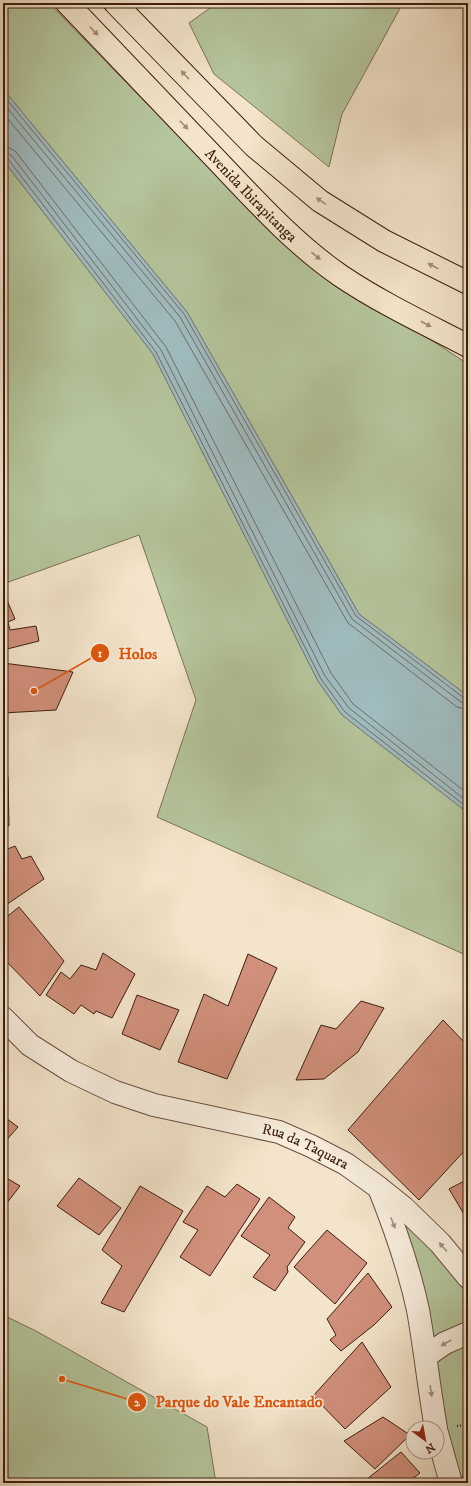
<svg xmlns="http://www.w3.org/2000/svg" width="471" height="1486" viewBox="0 0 471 1486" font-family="'IM FELL DW Pica',serif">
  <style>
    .green { fill: #b5c59c; stroke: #7a7156 }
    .water { fill: #a0bcc0; stroke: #797c7a }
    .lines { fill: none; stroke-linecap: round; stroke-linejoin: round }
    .shore { stroke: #6f6c68; stroke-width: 1 }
    .building { fill: #d1907b; stroke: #3e1d11 }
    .minor-casing { stroke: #6b4f40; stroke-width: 24 }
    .major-casing { stroke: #3e1d11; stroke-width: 24 }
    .path { stroke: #3e1d11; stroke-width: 2.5; stroke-dasharray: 1 2; stroke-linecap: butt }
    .minor { stroke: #f7eddd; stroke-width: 22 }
    .major { stroke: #f3e4cb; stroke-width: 22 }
    .oneway { fill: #a28a77 }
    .oneway2 { fill: #a48f81 }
    .labels { text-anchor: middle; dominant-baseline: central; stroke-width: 3; stroke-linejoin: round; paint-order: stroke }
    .street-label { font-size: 15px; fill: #3e1d11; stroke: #f7eddd }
    .leader { fill: none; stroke: #e0560c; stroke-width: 1.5 }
    .callout-dot { fill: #e0560c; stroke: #f7eddd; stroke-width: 1.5 }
    .mark-label { font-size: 12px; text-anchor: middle; font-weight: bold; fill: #fff }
    .callout-label { font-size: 16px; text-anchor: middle; font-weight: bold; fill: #e0560c; stroke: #f7eddd; stroke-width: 3; stroke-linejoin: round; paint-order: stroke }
  </style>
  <rect width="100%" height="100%" fill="#f3e4cb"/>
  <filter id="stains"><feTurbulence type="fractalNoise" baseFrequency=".005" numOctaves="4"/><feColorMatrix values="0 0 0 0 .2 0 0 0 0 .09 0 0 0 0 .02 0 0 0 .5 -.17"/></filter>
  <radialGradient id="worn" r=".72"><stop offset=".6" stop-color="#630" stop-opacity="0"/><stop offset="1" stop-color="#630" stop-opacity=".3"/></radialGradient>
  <!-- green -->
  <path class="green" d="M3,3H49L224,183L367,298L468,364V696L359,614L187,312L3,89Z
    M217,3H403L342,114L329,167L214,74L189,23Z
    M3,160L153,354L318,681L342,715L468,813V956L157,817L196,700L139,535L3,584Z
    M394,1209L455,1273L468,1291V1483L464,1480L455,1465Z
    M3,1315L36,1331L207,1427L216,1483H3Z"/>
  <!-- water -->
  <path class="water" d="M3,89L187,312L359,614L468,696V813L342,715L318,681L153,354L3,160Z"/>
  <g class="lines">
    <!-- shore -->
    <path class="shore" d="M3,95L184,314L356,616L464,698L468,699
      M3,103L180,317L352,619L461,702L468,704
      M3,113L175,321L348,623L457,707L468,710
      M3,147L10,148L16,152L166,347L331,673L353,704L468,794
      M3,153H8L12,156L161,350L325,676L349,708L468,802
      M3,158L8,159L156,352L321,679L345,712L468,808"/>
  </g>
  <!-- building -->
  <path class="building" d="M6,598L15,619L8,622L10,630L36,626L39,641L3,650V599Z
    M3,663L73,672L56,710L3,713Z
    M3,748L4,771L8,777L9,826H3Z
    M15,846L22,859L31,856L44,879L3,907V851Z
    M19,907L64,961L40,996L3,958V920Z
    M103,953L135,974L112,1018L96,1011L94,1014L81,1005L74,1014L46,995L61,972L70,979L81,965L96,970Z
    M248,954L277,968L227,1079L178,1062L204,994L228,1006Z
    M137,995L179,1010L160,1050L122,1034Z
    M361,1001L384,1008L358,1052L324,1079L296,1080L321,1025L336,1029Z
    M443,1020L468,1046V1147L419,1200L348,1130Z
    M3,1116L18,1127L3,1144Z
    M3,1176L20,1186L3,1208Z
    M79,1178L121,1208L99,1235L57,1206Z
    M468,1179V1221L449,1189Z
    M237,1184L260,1199L210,1276L180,1257L198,1230L183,1222L207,1186L225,1197Z
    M140,1186L183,1211L124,1312L101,1303L122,1266L102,1250Z
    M269,1197L295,1217L288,1228L305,1242L287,1267L288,1272L275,1291L253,1277L270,1255L241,1236Z
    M327,1230L367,1263L335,1304L294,1267Z
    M368,1273L392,1307L374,1325L341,1351L330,1340L336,1335L327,1319Z
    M362,1342L391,1387L345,1429L313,1396Z
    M383,1417L410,1435L375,1469L344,1441Z
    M401,1452L420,1473L407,1483H362Z"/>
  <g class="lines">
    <defs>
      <g id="minor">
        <path id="s1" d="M3,1018L30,1045L71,1071L115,1092L154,1105L279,1132L311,1146L346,1164L378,1187L403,1207L440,1243L468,1277"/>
        <path d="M379,1188C395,1228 409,1268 418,1310C425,1349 429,1389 436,1428"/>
        <path d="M426,1356L445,1343L468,1333"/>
        <path d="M437,1433L451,1483"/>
      </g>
      <g id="major">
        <path id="s2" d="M67,3C116,54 165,105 213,156C253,198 293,243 341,276C381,303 426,324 468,346"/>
        <path d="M115,3L254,146L320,201L384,241L468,283"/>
      </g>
    </defs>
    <!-- minor casing -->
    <use href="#minor" class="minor-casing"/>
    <!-- major casing -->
    <use href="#major" class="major-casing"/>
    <!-- path -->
    <path class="path" d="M457,1426L468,1425"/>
    <!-- minor -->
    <use href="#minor" class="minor"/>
    <!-- major -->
    <use href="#major" class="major"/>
  </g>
  <!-- one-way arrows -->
  <defs><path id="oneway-solid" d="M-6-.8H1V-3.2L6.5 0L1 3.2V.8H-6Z"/></defs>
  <g class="oneway">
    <use href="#oneway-solid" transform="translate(94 31) rotate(46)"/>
    <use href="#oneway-solid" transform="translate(185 75) rotate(-134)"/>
    <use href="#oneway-solid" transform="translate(184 125) rotate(46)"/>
    <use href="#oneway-solid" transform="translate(321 201) rotate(-145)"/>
    <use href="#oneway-solid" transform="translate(316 256) rotate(39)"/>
    <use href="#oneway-solid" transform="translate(433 266) rotate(-153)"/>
    <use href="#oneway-solid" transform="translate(426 324) rotate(28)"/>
  </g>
  <g class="oneway2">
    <use href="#oneway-solid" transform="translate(393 1223) rotate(69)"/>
    <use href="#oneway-solid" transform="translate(443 1247) rotate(-131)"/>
    <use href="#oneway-solid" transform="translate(446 1343) rotate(150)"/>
    <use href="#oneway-solid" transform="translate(431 1391) rotate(82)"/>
  </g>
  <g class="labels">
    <!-- street labels -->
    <g class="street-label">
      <text stroke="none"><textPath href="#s2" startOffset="266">Avenida Ibirapitanga</textPath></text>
      <text stroke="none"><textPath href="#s1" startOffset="334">Rua da Taquara</textPath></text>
    </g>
  </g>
  <!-- callouts -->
  <path class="leader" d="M34 691L100 653M62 1379L137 1402"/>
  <g class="callout-dot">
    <circle cx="34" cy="691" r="4"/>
    <circle cx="62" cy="1379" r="4"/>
    <circle cx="100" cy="653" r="10"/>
    <circle cx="137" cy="1402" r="10"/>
  </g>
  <g class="mark-label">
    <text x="100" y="657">1</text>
    <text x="137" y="1406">2</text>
  </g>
  <g class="callout-label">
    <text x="138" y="659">Holos</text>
    <text x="239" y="1407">Parque do Vale Encantado</text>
  </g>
  <!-- margin -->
  <rect width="471" height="1486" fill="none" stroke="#f3e4cb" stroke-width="16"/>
  <rect x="4" y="4" width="463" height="1478" fill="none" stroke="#3e1d11" stroke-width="2"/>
  <rect x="8" y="8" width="455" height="1470" fill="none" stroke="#3e1d11"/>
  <!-- north arrow -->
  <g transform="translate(425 1440) rotate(148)"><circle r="19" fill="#f7eddd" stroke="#ad9a8b"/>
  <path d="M0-3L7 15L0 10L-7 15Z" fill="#8f2418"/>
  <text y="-6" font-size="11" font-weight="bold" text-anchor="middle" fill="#3e1d11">N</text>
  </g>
  <rect width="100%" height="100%" filter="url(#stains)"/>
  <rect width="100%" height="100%" fill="url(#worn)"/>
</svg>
